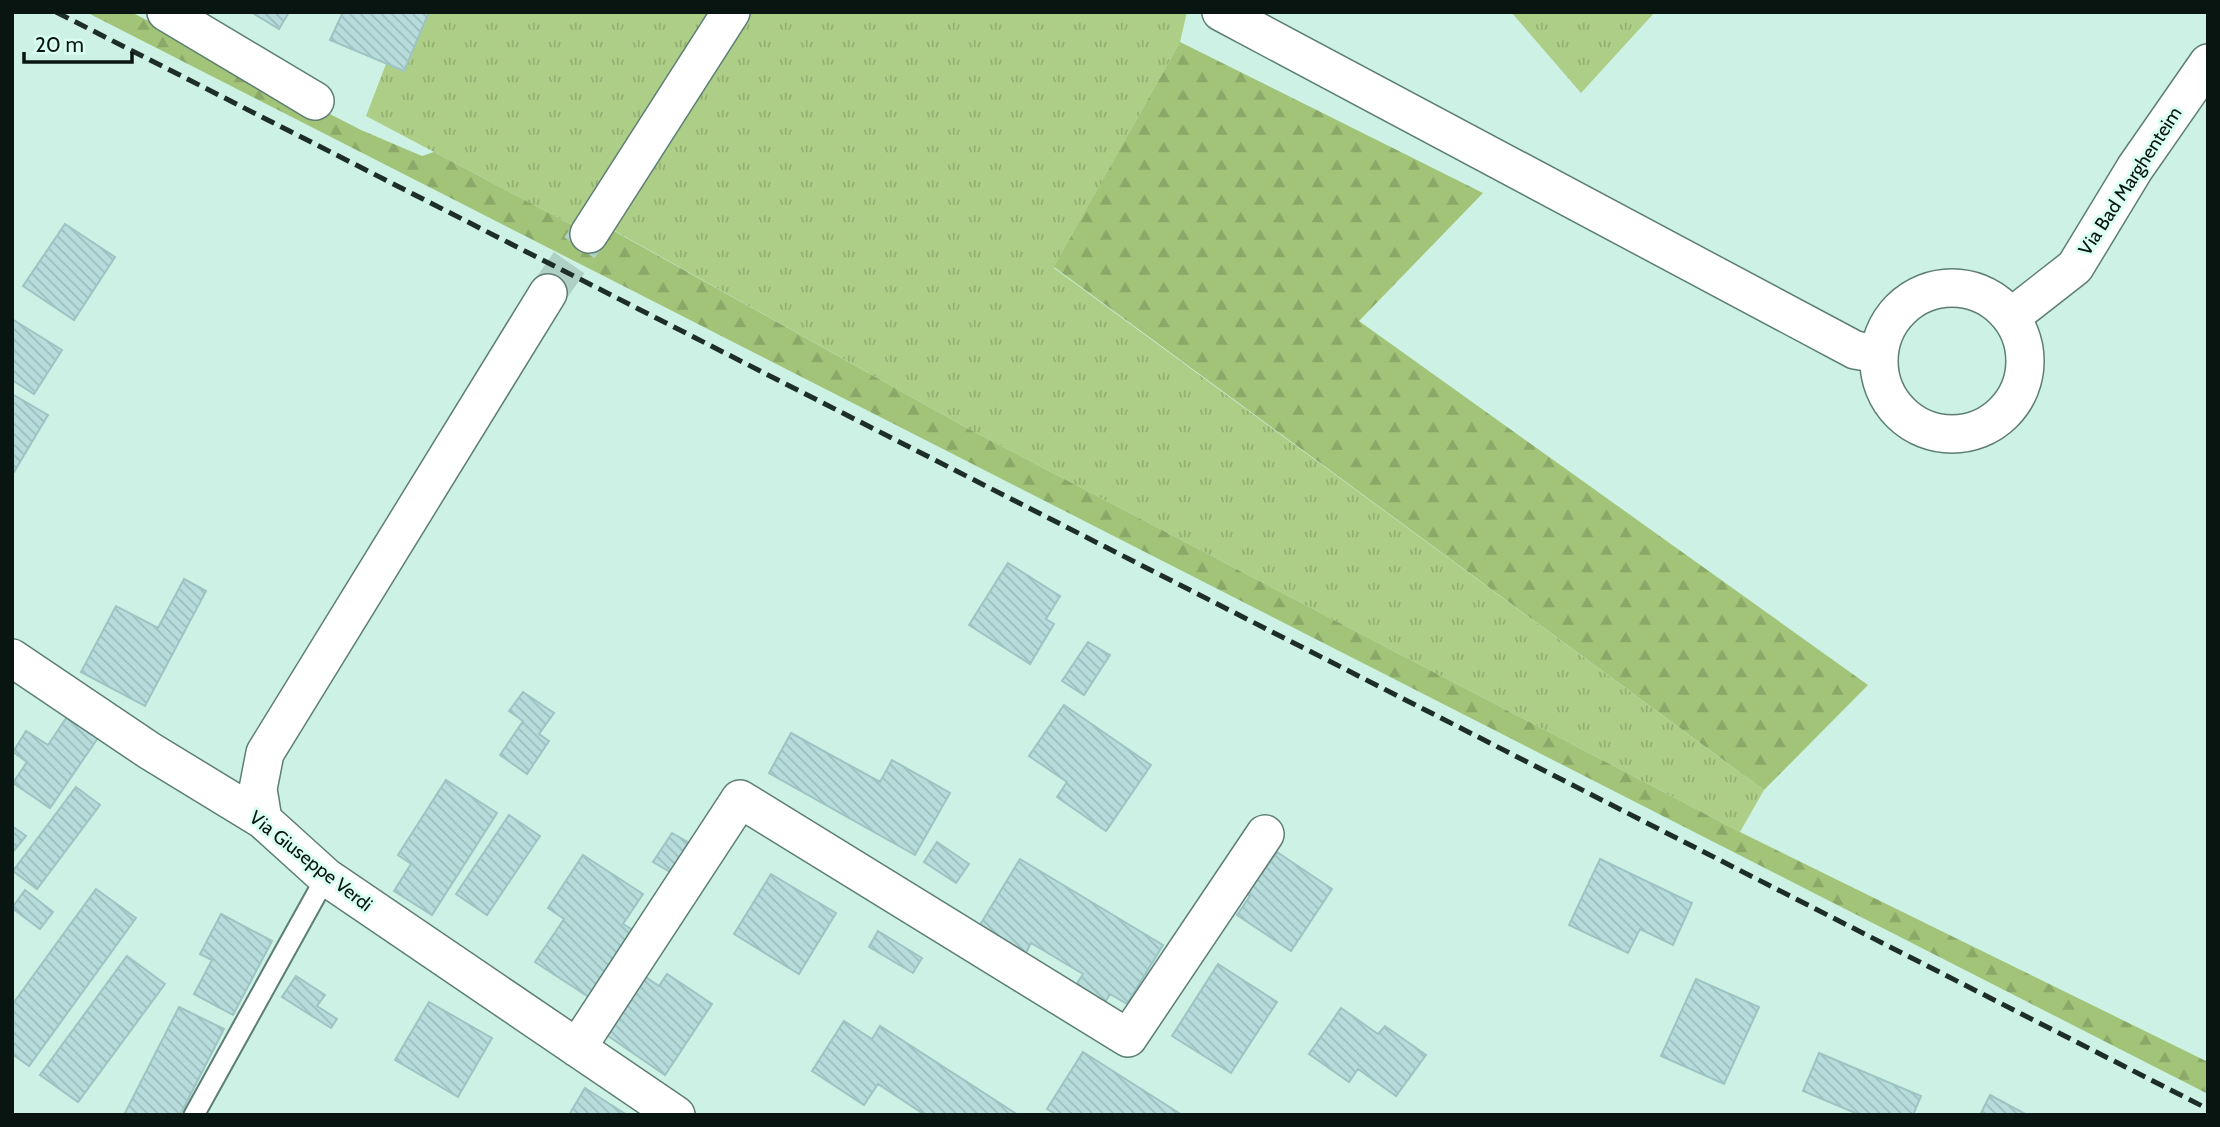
<svg xmlns="http://www.w3.org/2000/svg" width="2220" height="1127" viewBox="0 0 2220 1127" font-family="Cabin,sans-serif">
  <style>
    .grass { fill: url(#grass-tufts) }
    .forest { fill: url(#forest-firs) }
    .building { fill: url(#building-back-hatch); stroke: #9dc4c3; stroke-width: 2 }
    .lines { fill: none; stroke-linecap: round; stroke-linejoin: round }
    .street-tunnel { stroke: #afd1c5; stroke-width: 37; stroke-dasharray: 37 18; stroke-linecap: butt }
    .lane-casing { stroke: #5d7e74; stroke-width: 23 }
    .street-casing { stroke: #5d7e74; stroke-width: 40 }
    .path { stroke: #8eaca2; stroke-width: 4.5; stroke-dasharray: 3.5 3.5; stroke-linecap: butt }
    .lane { stroke: #fff; stroke-width: 19 }
    .street { stroke: #fff; stroke-width: 37 }
    .rail { stroke: #1d2d28; stroke-width: 5; stroke-dasharray: 14 7; stroke-linecap: butt }
    .labels { text-anchor: middle; dominant-baseline: central; stroke-width: 6; stroke-linejoin: round; paint-order: stroke }
    .street-label { font-size: 19px; fill: #081511; stroke: #dafff2 }
  </style>
  <defs>
    <pattern id="grass-tufts" width="24" height="20" patternUnits="userSpaceOnUse" patternTransform="scale(1.75)"><rect width="24" height="20" fill="#adce86"/><path d="M3 7l-1-3M5 7V3M7 7l1-3M15 17l-1-3M17 17v-4M19 17l1-3" fill="none" stroke="#93b073"/></pattern>
    <pattern id="forest-firs" width="22" height="20" patternUnits="userSpaceOnUse" patternTransform="scale(1.75)"><rect width="22" height="20" fill="#a2c478"/><path d="M5 1l3.5 6h-7zM16 11l3.5 6h-7z" fill="#8aa867"/></pattern>
    <pattern id="building-back-hatch" width="6" height="6" patternUnits="userSpaceOnUse" patternTransform="scale(1.75)"><rect width="6" height="6" fill="#b6dddc"/><path d="M-1 5l2 2M0 0l6 6M5-1l2 2" fill="none" stroke="#9bbdbc"/></pattern>
  </defs>
  <rect width="100%" height="100%" fill="#cdf2e5"/>
  <!-- grass -->
  <path class="grass" d="M429,12H1187L1180,42L1054,268L1764,790L1740,832L965,427L599,222L589,234L366,116L386,64L404,71Z
    M1511,12H1655L1581,93Z"/>
  <!-- forest -->
  <path class="forest" d="M86,12H131L361,130L422,156L434,152L589,234L598,222L965,427L1740,832L2208,1062V1094Z
    M1180,42L1483,193L1359,321L1868,685L1764,790L1054,267Z"/>
  <!-- building -->
  <path class="building" d="M251,12H289L279,29Z
    M343,12H429L404,71L330,40Z
    M65,224L115,257L74,320L23,286Z
    M12,319L62,350L34,394L12,380Z
    M12,394L48,415L14,472H12Z
    M1008,563L1060,596L1046,619L1054,624L1030,664L969,625Z
    M184,579L206,591L145,706L81,672L116,606L158,628Z
    M1088,642L1110,655L1084,695L1062,681Z
    M523,692L554,713L539,734L549,741L527,774L500,755L523,721L509,711Z
    M1064,705L1151,765L1106,831L1057,797L1067,782L1029,756Z
    M71,711L102,732L50,808L13,783L27,762L13,752L26,731L48,745Z
    M791,733L880,782L892,760L950,793L915,855L769,773Z
    M446,780L497,813L432,915L394,891L411,864L398,855Z
    M76,787L100,805L37,889L13,871Z
    M509,815L540,836L487,915L456,894Z
    M12,826L26,836L12,853Z
    M672,833L693,845L675,875L653,862Z
    M937,842L969,864L956,883L924,862Z
    M1277,852L1332,889L1291,951L1237,915L1250,896L1239,889L1254,866L1263,872Z
    M583,855L643,894L623,924L640,934L595,1001L535,962L564,919L548,908Z
    M1020,859L1163,945L1127,1004L1110,994L1102,1007L1073,990L1083,974L1031,943L1026,953L980,925Z
    M1600,859L1692,903L1673,945L1640,929L1628,953L1569,925Z
    M771,874L836,913L799,974L734,934Z
    M96,889L136,918L29,1066L12,1054V1005Z
    M25,890L53,912L40,929L12,908Z
    M221,914L272,941L233,1015L194,994L212,960L200,954Z
    M878,931L922,958L913,973L869,947Z
    M127,956L165,984L78,1102L40,1075Z
    M1218,964L1277,1002L1231,1073L1172,1036Z
    M637,971L659,986L667,974L712,1004L665,1075L598,1029Z
    M296,976L325,995L317,1006L337,1019L331,1028L282,997Z
    M1696,979L1759,1007L1724,1084L1661,1056Z
    M429,1002L492,1038L458,1097L395,1060Z
    M179,1007L224,1029L180,1115H124Z
    M1341,1008L1378,1034L1385,1026L1426,1055L1396,1096L1358,1069L1349,1082L1309,1054Z
    M844,1021L872,1039L880,1026L1018,1115H925L878,1084L864,1105L812,1071Z
    M1083,1052L1182,1115H1057L1047,1109Z
    M1819,1053L1921,1096L1913,1115H1860L1803,1091Z
    M585,1088L616,1108L627,1115H569Z
    M1990,1095L2027,1115H1980Z"/>
  <g class="lines">
    <!-- street-tunnel -->
    <path class="street-tunnel" d="M548,293L589,234"/>
    <defs>
      <path id="lane" d="M194,1115L326,877"/>
      <path id="street" d="M166,12L315,101
        M1221,12L1855,350L1878,354
        M589,234L731,12
        M1879 361a73 73 0 1 1 146 0a73 73 0 1 1-146 0Z
        M2011,317L2075,267L2135,168L2208,63
        M12,658L150,751L263,820L326,877L676,1115
        M263,820L258,789L265,753L548,293
        M577,1048L740,799L1128,1038L1265,834"/>
    </defs>
    <!-- lane casing -->
    <use href="#lane" class="lane-casing"/>
    <!-- street casing -->
    <use href="#street" class="street-casing"/>
    <!-- path -->
    <path class="path" d="M1880,317C1888,307 1895,294 1905,286C1929,267 1966,273 1992,285"/>
    <!-- lane -->
    <use href="#lane" class="lane"/>
    <!-- street -->
    <use href="#street" class="street"/>
    <!-- rail -->
    <path class="rail" d="M56,12L2208,1109"/>
  </g>
  <g class="labels">
    <!-- street labels -->
    <g class="street-label">
      <text transform="translate(2130 181) rotate(-57)">Via Bad Marghenteim</text>
      <text transform="translate(311 861) rotate(38)">Via Giuseppe Verdi</text>
    </g>
  </g>
  <!-- border -->
  <rect width="2220" height="1127" fill="none" stroke="#081511" stroke-width="28"/>
  <!-- scale -->
  <path d="M24 52v10h108v-10" fill="none" stroke="#081511" stroke-width="3.5"/>
  <text x="35" y="52" font-size="21" fill="#081511" stroke="#dafff2" stroke-width="5" paint-order="stroke">20 m</text>
</svg>
